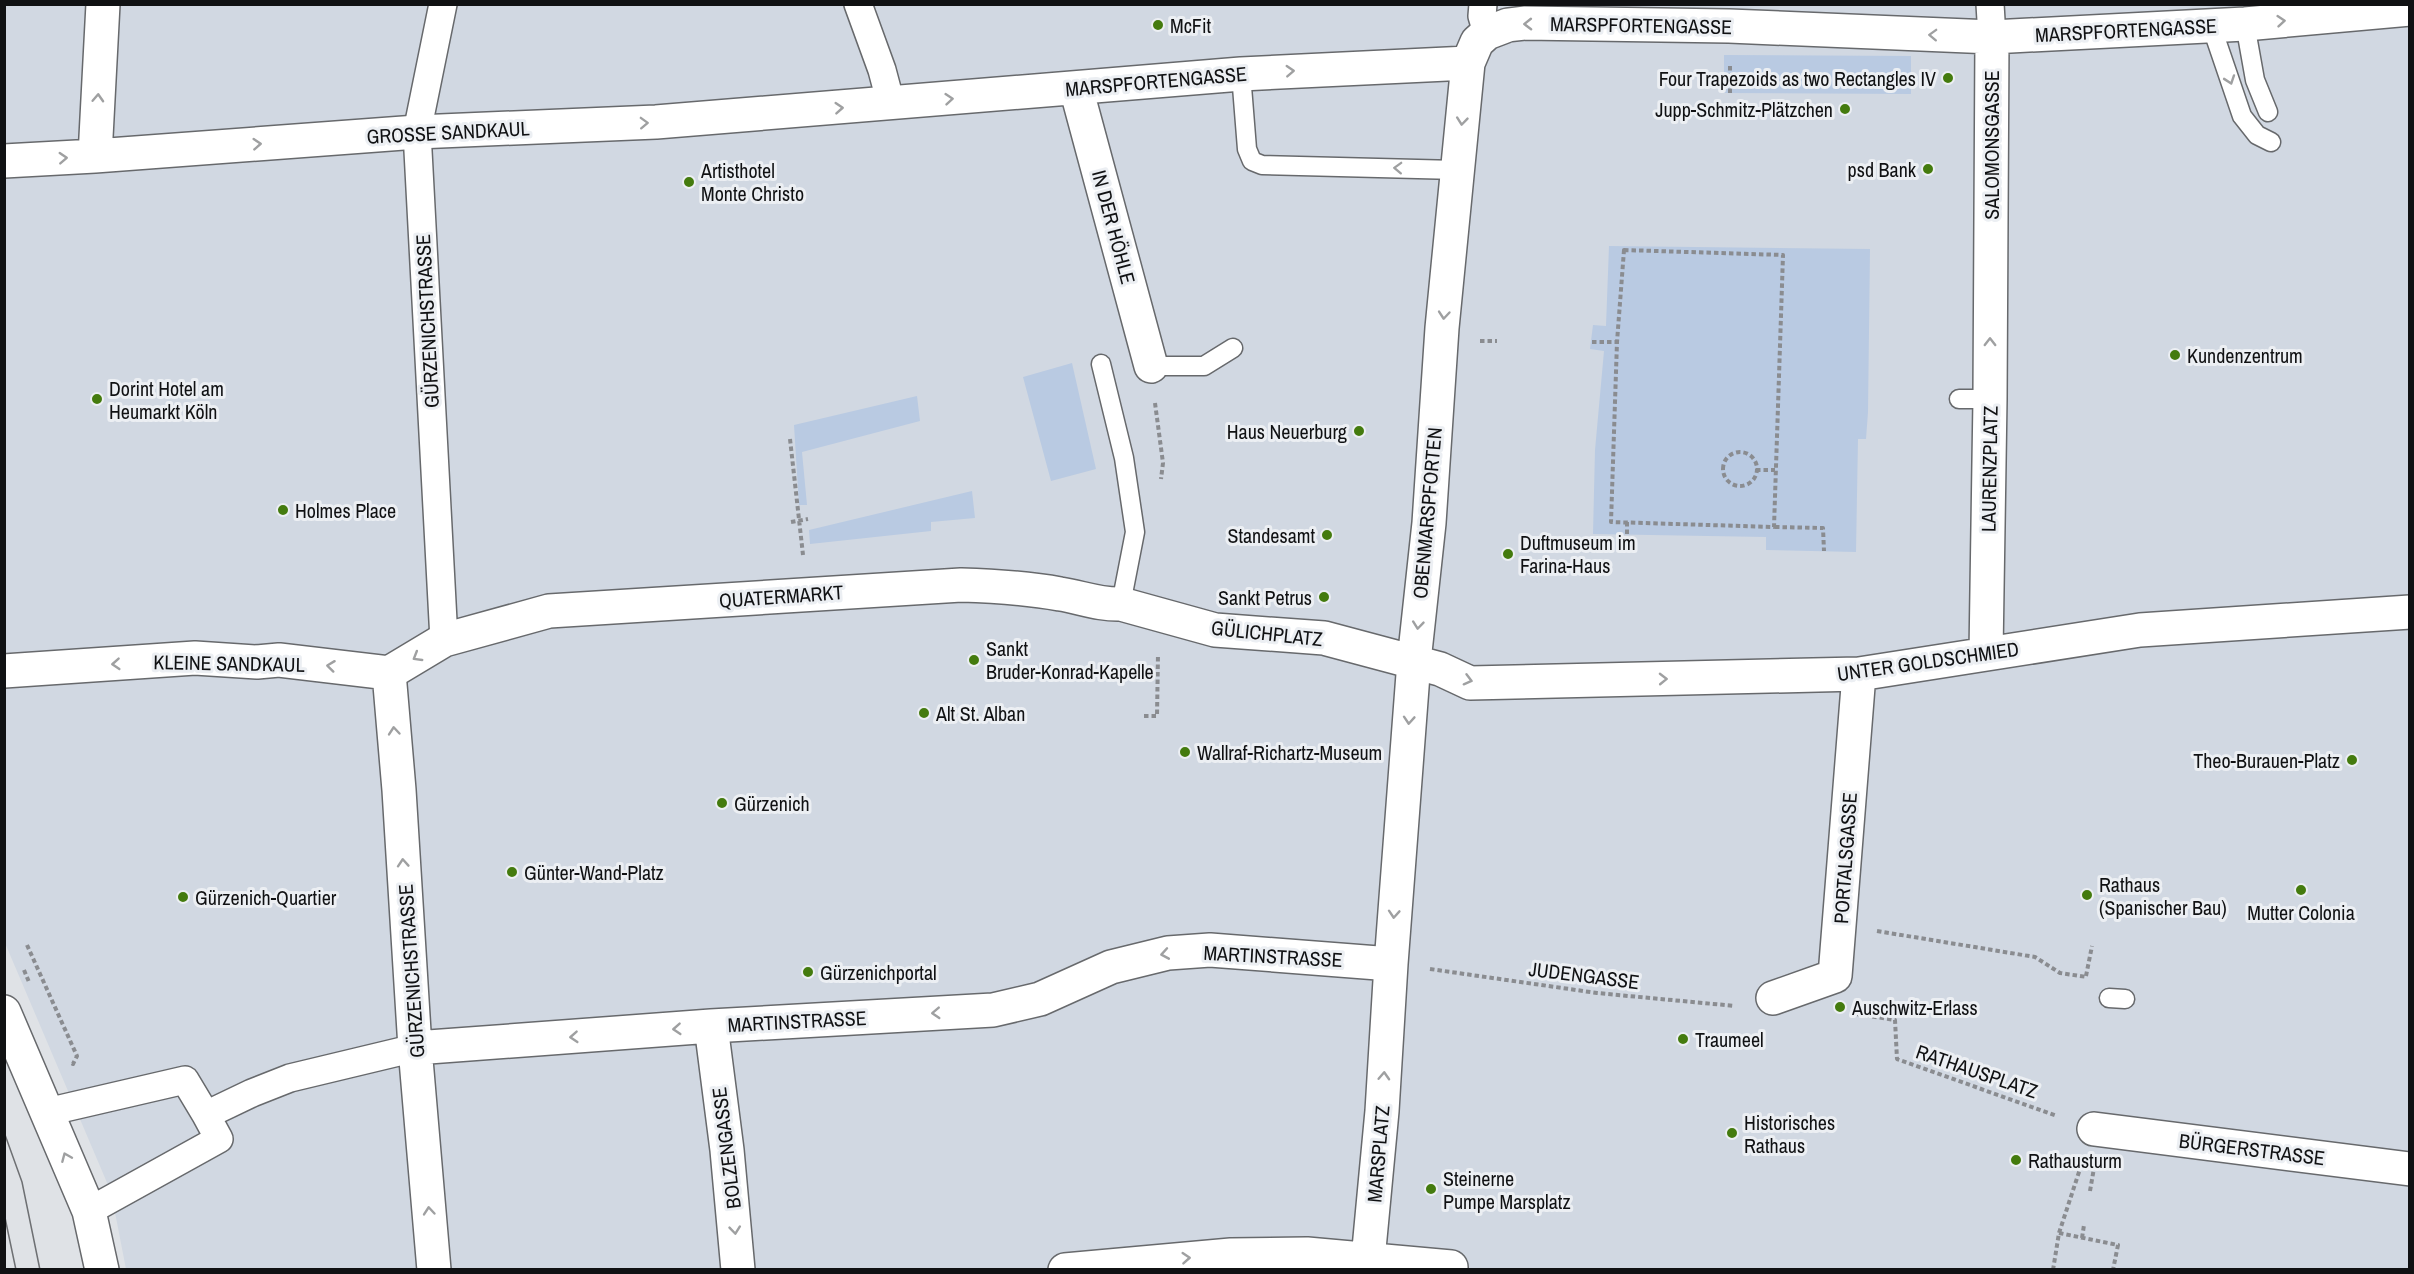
<svg xmlns="http://www.w3.org/2000/svg" width="2414" height="1274" viewBox="0 0 2414 1274" font-family="'Archivo Narrow',sans-serif">
  <style>
    .built { fill: #d1d8e2 }
    .green { fill: #b9cae2 }
    .lines { fill: none; stroke-linecap: round; stroke-linejoin: round }
    .service-casing { stroke: #67696c; stroke-width: 21 }
    .pedestrian-casing { stroke: #67696c; stroke-width: 30 }
    .minor-casing { stroke: #67696c; stroke-width: 36 }
    .secondary-casing { stroke: #67696c; stroke-width: 36 }
    .path { stroke: #8a8c90; stroke-width: 4; stroke-dasharray: 4.5 3; stroke-linecap: butt }
    .service { stroke: #fff; stroke-width: 18 }
    .pedestrian { stroke: #fff; stroke-width: 27 }
    .minor { stroke: #fff; stroke-width: 33 }
    .secondary { stroke: #fff; stroke-width: 33 }
    .tram { stroke: #6e7073; stroke-width: 1.5 }
    .oneway { stroke: #9fa0a1 }
    .poi-dot { fill: #447b0e; stroke: #eceff3; stroke-width: 2 }
    .labels { text-anchor: middle; dominant-baseline: central; stroke-width: 6; stroke-linejoin: round; paint-order: stroke }
    .poi-label { font-size: 20px; fill: #101113; stroke: #eceff3; text-anchor: start }
    .street-label { font-size: 20px; fill: #101113; stroke: #eceff3 }
  </style>
  <rect width="100%" height="100%" fill="#dfe2e6"/>
  <!-- built -->
  <path class="built" d="M4,5H2409V1269H126L111,1192L5,943Z"/>
  <!-- green -->
  <path class="green" d="M1724,55L1911,56V94L1724,93Z
    M1609,246L1870,249L1868,412L1866,439H1858L1856,552L1766,550V537L1593,534L1595,450L1604,351L1590,349L1593,325L1606,326Z
    M1072,363L1096,469L1051,481L1023,377Z
    M917,396L920,421L802,452L807,505H799L794,425Z
    M972,491L975,518L931,522V531L810,544L809,530Z"/>
  <g class="lines">
    <defs>
      <path id="service" d="M2245,24L2255,80L2268,112
        M2211,25L2242,116L2257,135L2271,142
        M1241,74L1247,149L1252,161L1262,165L1457,170
        M1101,364L1124,458L1135,532L1121,604
        M1151,366H1204L1233,348
        M1959,399H1990
        M2109,998L2125,999"/>
      <path id="pedestrian" d="M443,4L417,132L444,640
        M858,4L882,70L891,104
        M1483,4L1482,16L1487,33
        M1990,4L1992,37
        M47,1112L185,1080L206,1115
        M89,1211L219,1139L206,1115L252,1093L290,1078L415,1048"/>
      <path id="minor" d="M1076,88L1151,366
        M95,156L103,4
        M4,161L95,156L417,132L656,122L1241,74L1468,63
        M1986,653L1990,399L1992,37
        M4,671L195,658L257,662L279,660L389,673L444,640L549,611L961,585C995,586 1027,588 1060,594C1080,597 1100,605 1121,604L1215,630L1324,638L1440,669L1470,683L1859,674L2140,630L2410,612
        M389,673L399,790L415,1048L434,1270
        M1773,998L1835,976L1859,674
        M711,1026L727,1150L738,1270
        M415,1048L711,1026L993,1010L1040,999L1111,967L1168,953L1210,950L1391,964
        M2094,1129L2410,1169
        M1065,1270L1231,1255L1307,1254L1451,1267
        M1367,1270L1382,1111L1391,964L1414,661L1429,523L1442,328L1468,63L1477,42L1487,33L1508,25L1524,23L1729,26L1992,37L2245,24L2410,9"/>
      <path id="secondary" d="M4,1012L89,1211L102,1270"/>
    </defs>
    <!-- service casing -->
    <use href="#service" class="service-casing"/>
    <!-- pedestrian casing -->
    <use href="#pedestrian" class="pedestrian-casing"/>
    <!-- minor casing -->
    <use href="#minor" class="minor-casing"/>
    <!-- secondary casing -->
    <use href="#secondary" class="secondary-casing"/>
    <!-- path -->
    <path class="path" d="M1730,66V93
      M1624,250L1783,255L1774,527L1611,522L1617,342Z
      M1480,341H1497
      M1592,342H1617
      M1155,403L1163,463L1161,479
      M790,439L803,555
      M1723 469a17 17 0 1 1 34 0a17 17 0 1 1-34 0Z
      M1756,470H1775
      M791,522L808,519
      M1627,522V535
      M1775,527L1823,528L1824,551
      M1144,716H1157L1158,654
      M1877,931L2035,957L2060,973L2087,977
      M27,945L77,1056L73,1064L70,1062
      M1430,969L1597,993L1735,1006
      M24,970L29,982
      M2086,976L2092,946
      M1850,1013L1895,1020L1897,1059L2057,1116
      M2090,1191L2094,1168
      M2059,1233L2118,1245L2113,1270
      M2082,1238L2084,1225
      M2053,1270L2059,1233L2081,1166"/>
    <!-- service -->
    <use href="#service" class="service"/>
    <!-- pedestrian -->
    <use href="#pedestrian" class="pedestrian"/>
    <!-- minor -->
    <use href="#minor" class="minor"/>
    <!-- secondary -->
    <use href="#secondary" class="secondary"/>
    <!-- tram -->
    <path class="tram" d="M4,1132L22,1182L40,1270
      M4,1213L16,1270"/>
  </g>
  <!-- one-way arrows -->
  <defs><path id="oneway-chevron" d="M-2-3.5L2.5 0L-2 3.5" fill="none" stroke-width="1.6" stroke-linecap="round" stroke-linejoin="round" transform="scale(1.5)"/></defs>
  <g class="oneway">
    <use href="#oneway-chevron" transform="translate(2281 21) rotate(-5)"/>
    <use href="#oneway-chevron" transform="translate(1528 24) rotate(179)"/>
    <use href="#oneway-chevron" transform="translate(1933 35) rotate(-178)"/>
    <use href="#oneway-chevron" transform="translate(1290 71) rotate(-3)"/>
    <use href="#oneway-chevron" transform="translate(2230 80) rotate(71)"/>
    <use href="#oneway-chevron" transform="translate(98 98) rotate(-87)"/>
    <use href="#oneway-chevron" transform="translate(949 99) rotate(-5)"/>
    <use href="#oneway-chevron" transform="translate(839 108) rotate(-4)"/>
    <use href="#oneway-chevron" transform="translate(1462 121) rotate(96)"/>
    <use href="#oneway-chevron" transform="translate(644 123) rotate(-2)"/>
    <use href="#oneway-chevron" transform="translate(257 144) rotate(-4)"/>
    <use href="#oneway-chevron" transform="translate(63 158) rotate(-3)"/>
    <use href="#oneway-chevron" transform="translate(1398 168) rotate(-178)"/>
    <use href="#oneway-chevron" transform="translate(1444 315) rotate(95)"/>
    <use href="#oneway-chevron" transform="translate(1990 342) rotate(-90)"/>
    <use href="#oneway-chevron" transform="translate(1418 625) rotate(96)"/>
    <use href="#oneway-chevron" transform="translate(417 657) rotate(149)"/>
    <use href="#oneway-chevron" transform="translate(116 664) rotate(176)"/>
    <use href="#oneway-chevron" transform="translate(331 666) rotate(-173)"/>
    <use href="#oneway-chevron" transform="translate(1663 679) rotate(-1)"/>
    <use href="#oneway-chevron" transform="translate(1468 680) rotate(15)"/>
    <use href="#oneway-chevron" transform="translate(1409 720) rotate(94)"/>
    <use href="#oneway-chevron" transform="translate(394 731) rotate(-95)"/>
    <use href="#oneway-chevron" transform="translate(403 863) rotate(-94)"/>
    <use href="#oneway-chevron" transform="translate(1394 914) rotate(94)"/>
    <use href="#oneway-chevron" transform="translate(1165 954) rotate(170)"/>
    <use href="#oneway-chevron" transform="translate(936 1013) rotate(177)"/>
    <use href="#oneway-chevron" transform="translate(677 1029) rotate(176)"/>
    <use href="#oneway-chevron" transform="translate(574 1037) rotate(176)"/>
    <use href="#oneway-chevron" transform="translate(1384 1076) rotate(-87)"/>
    <use href="#oneway-chevron" transform="translate(66 1157) rotate(-113)"/>
    <use href="#oneway-chevron" transform="translate(429 1211) rotate(-95)"/>
    <use href="#oneway-chevron" transform="translate(735 1230) rotate(84)"/>
    <use href="#oneway-chevron" transform="translate(1186 1258) rotate(-4)"/>
  </g>
  <!-- markers -->
  <g class="poi-dot">
    <circle cx="1158" cy="25" r="6"/>
    <circle cx="1948" cy="78" r="6"/>
    <circle cx="1845" cy="109" r="6"/>
    <circle cx="1928" cy="169" r="6"/>
    <circle cx="689" cy="182" r="6"/>
    <circle cx="2175" cy="355" r="6"/>
    <circle cx="97" cy="399" r="6"/>
    <circle cx="1359" cy="431" r="6"/>
    <circle cx="283" cy="510" r="6"/>
    <circle cx="1327" cy="535" r="6"/>
    <circle cx="1508" cy="554" r="6"/>
    <circle cx="1324" cy="597" r="6"/>
    <circle cx="974" cy="660" r="6"/>
    <circle cx="924" cy="713" r="6"/>
    <circle cx="1185" cy="752" r="6"/>
    <circle cx="2352" cy="760" r="6"/>
    <circle cx="722" cy="803" r="6"/>
    <circle cx="512" cy="872" r="6"/>
    <circle cx="2301" cy="890" r="6"/>
    <circle cx="2087" cy="895" r="6"/>
    <circle cx="183" cy="897" r="6"/>
    <circle cx="808" cy="972" r="6"/>
    <circle cx="1840" cy="1007" r="6"/>
    <circle cx="1683" cy="1039" r="6"/>
    <circle cx="1732" cy="1133" r="6"/>
    <circle cx="2016" cy="1160" r="6"/>
    <circle cx="1431" cy="1189" r="6"/>
  </g>
  <g class="labels">
    <!-- poi labels -->
    <g class="poi-label">
      <text x="1170" y="25">McFit</text>
      <text x="1936" y="78" text-anchor="end">Four Trapezoids as two Rectangles IV</text>
      <text x="1833" y="109" text-anchor="end">Jupp-Schmitz-Plätzchen</text>
      <text x="1916" y="169" text-anchor="end">psd Bank</text>
      <text x="701" y="170">Artisthotel<tspan x="701" dy="23">Monte Christo</tspan></text>
      <text x="2187" y="355">Kundenzentrum</text>
      <text x="109" y="388">Dorint Hotel am<tspan x="109" dy="23">Heumarkt Köln</tspan></text>
      <text x="1347" y="431" text-anchor="end">Haus Neuerburg</text>
      <text x="295" y="510">Holmes Place</text>
      <text x="1315" y="535" text-anchor="end">Standesamt</text>
      <text x="1520" y="542">Duftmuseum im<tspan x="1520" dy="23">Farina-Haus</tspan></text>
      <text x="1312" y="597" text-anchor="end">Sankt Petrus</text>
      <text x="986" y="648">Sankt<tspan x="986" dy="23">Bruder-Konrad-Kapelle</tspan></text>
      <text x="936" y="713">Alt St. Alban</text>
      <text x="1197" y="752">Wallraf-Richartz-Museum</text>
      <text x="2340" y="760" text-anchor="end">Theo-Burauen-Platz</text>
      <text x="734" y="803">Gürzenich</text>
      <text x="524" y="872">Günter-Wand-Platz</text>
      <text x="2099" y="884">Rathaus<tspan x="2099" dy="23">(Spanischer Bau)</tspan></text>
      <text x="195" y="897">Gürzenich-Quartier</text>
      <text x="2301" y="912" text-anchor="middle">Mutter Colonia</text>
      <text x="820" y="972">Gürzenichportal</text>
      <text x="1852" y="1007">Auschwitz-Erlass</text>
      <text x="1695" y="1039">Traumeel</text>
      <text x="1744" y="1122">Historisches<tspan x="1744" dy="23">Rathaus</tspan></text>
      <text x="2028" y="1160">Rathausturm</text>
      <text x="1443" y="1178">Steinerne<tspan x="1443" dy="23">Pumpe Marsplatz</tspan></text>
    </g>
    <!-- street labels -->
    <g class="street-label">
      <text transform="translate(1641 25) rotate(1)">MARSPFORTENGASSE</text>
      <text transform="translate(2126 30) rotate(-3)">MARSPFORTENGASSE</text>
      <text transform="translate(1156 81) rotate(-5)">MARSPFORTENGASSE</text>
      <text transform="translate(448 132) rotate(-3)">GROSSE SANDKAUL</text>
      <text transform="translate(1991 145) rotate(-90)">SALOMONSGASSE</text>
      <text transform="translate(1114 227) rotate(75)">IN DER HÖHLE</text>
      <text transform="translate(427 321) rotate(-93)">GÜRZENICHSTRASSE</text>
      <text transform="translate(1989 469) rotate(-89)">LAURENZPLATZ</text>
      <text transform="translate(1427 513) rotate(-85)">OBENMARSPFORTEN</text>
      <text transform="translate(781 596) rotate(-4)">QUATERMARKT</text>
      <text transform="translate(1267 633) rotate(6)">GÜLICHPLATZ</text>
      <text transform="translate(1928 661) rotate(-8)">UNTER GOLDSCHMIED</text>
      <text transform="translate(229 663) rotate(1)">KLEINE SANDKAUL</text>
      <text transform="translate(1845 858) rotate(-86)">PORTALSGASSE</text>
      <text transform="translate(1273 956) rotate(3)">MARTINSTRASSE</text>
      <text transform="translate(411 971) rotate(-94)">GÜRZENICHSTRASSE</text>
      <text transform="translate(1584 975) rotate(7)">JUDENGASSE</text>
      <text transform="translate(797 1021) rotate(-3)">MARTINSTRASSE</text>
      <text transform="translate(1977 1071) rotate(19)">RATHAUSPLATZ</text>
      <text transform="translate(726 1148) rotate(-97)">BOLZENGASSE</text>
      <text transform="translate(2252 1149) rotate(7)">BÜRGERSTRASSE</text>
      <text transform="translate(1378 1154) rotate(-85)">MARSPLATZ</text>
    </g>
  </g>
  <!-- border -->
  <rect width="2414" height="1274" fill="none" stroke="#101113" stroke-width="12"/>
</svg>
